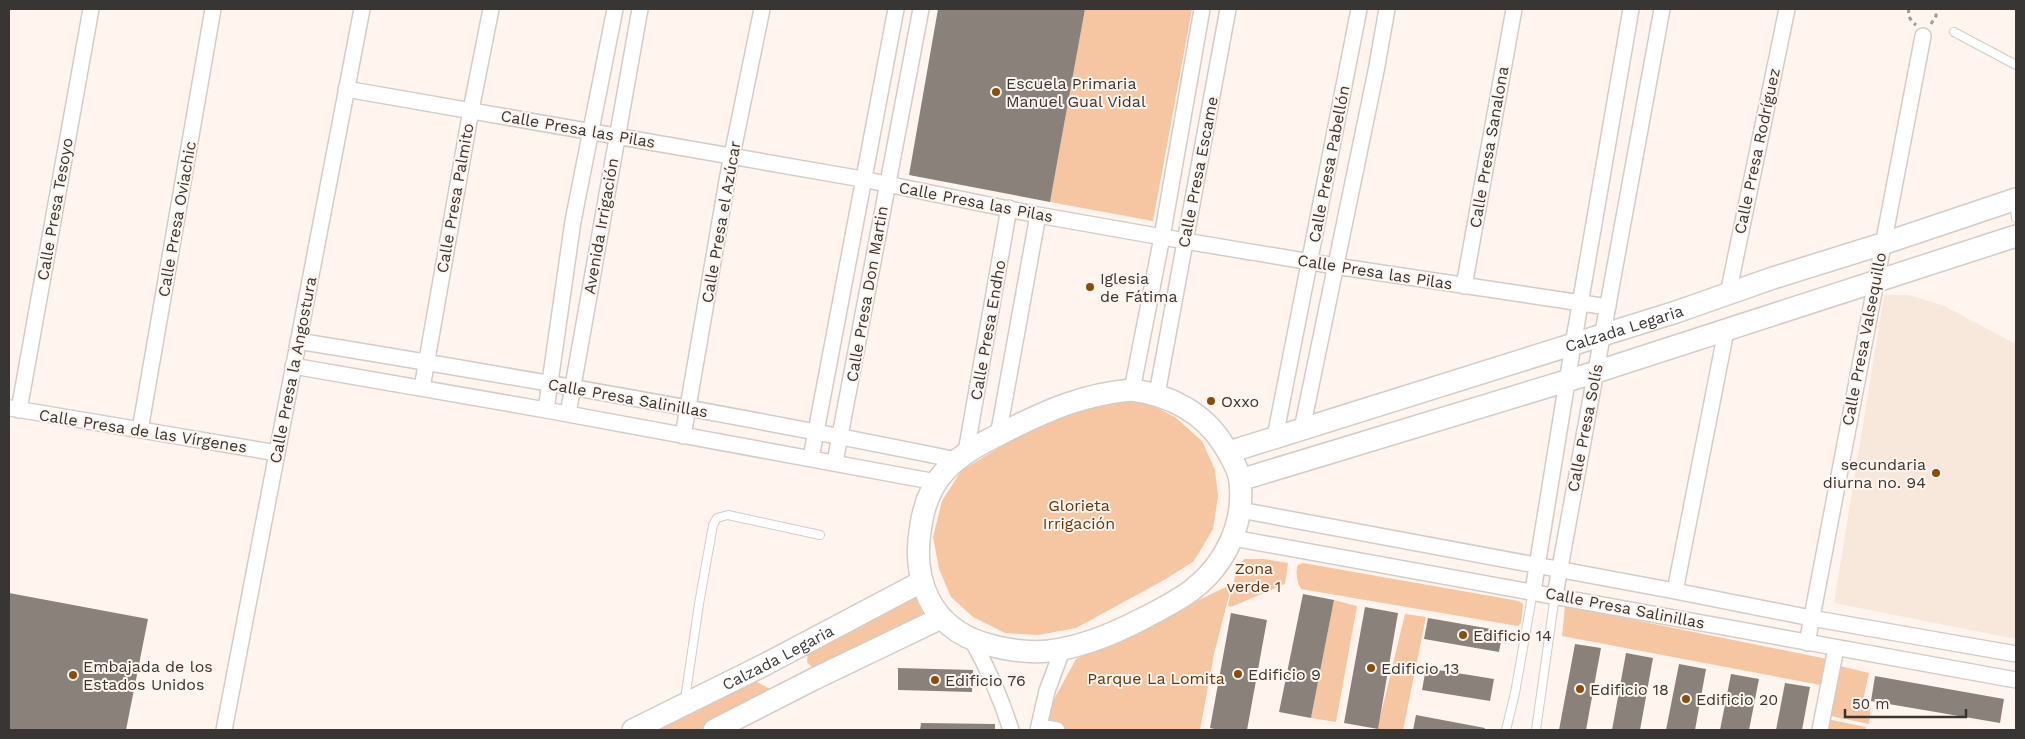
<svg xmlns="http://www.w3.org/2000/svg" width="2025" height="739" viewBox="0 0 2025 739" font-family="'Work Sans',sans-serif">
  <style>
    .built { fill: #f8e8dc }
    .green { fill: #f5c6a1 }
    .building { fill: #8a817b }
    .lines { fill: none; stroke-linecap: round; stroke-linejoin: round }
    .lane-casing { stroke: #d4cbc4; stroke-width: 10 }
    .street-casing { stroke: #d4cbc4; stroke-width: 18 }
    .secondary-casing { stroke: #d4cbc4; stroke-width: 24 }
    .path { stroke: #a19a95; stroke-width: 3; stroke-dasharray: 4 4; stroke-linecap: butt }
    .lane { stroke: #fff; stroke-width: 8 }
    .street { stroke: #fff; stroke-width: 15 }
    .secondary { stroke: #fff; stroke-width: 21 }
    .poi-dot { fill: #8a4d0c; stroke: #fff5ee; stroke-width: 2 }
    .labels { text-anchor: middle; dominant-baseline: central; stroke-width: 4; stroke-linejoin: round; paint-order: stroke }
    .poi-label { font-size: 16px; fill: #383532; stroke: #fff5ee; text-anchor: start }
    .street-label { font-size: 16px; fill: #383532; stroke: #fff5ee }
    .park-label { font-size: 16px; fill: #60370e; stroke: #fff5ee }
  </style>
  <rect width="100%" height="100%" fill="#fff5ee"/>
  <!-- built -->
  <path class="built" d="M1884,295H1909L1942,305L2016,344V639L1834,603Z"/>
  <!-- green -->
  <path class="green" d="M1085,9H1192L1153,221L1050,202Z
    M1119,400L1151,405L1175,417L1202,441L1215,470L1218,496L1213,529L1194,561L1166,579L1076,628L1038,635L1005,633L973,617L951,597L939,569L933,537L942,501L961,471L1036,425L1091,403Z
    M1244,559H1264L1288,563L1285,584L1231,607L1228,606L1236,572Z
    M1303,563L1519,601L1523,604L1521,623L1518,626L1301,589C1297,583 1295,572 1298,565Z
    M1232,584L1214,654L1200,730H1037L1076,659Z
    M914,594L926,620L819,674L807,662L808,652Z
    M1334,600L1357,606L1336,722L1311,718Z
    M1565,606L1827,659L1826,686L1562,636Z
    M1405,614L1426,617L1403,730H1377Z
    M1836,665L1869,673L1862,704L1871,706L1869,724L1826,715Z
    M753,680L780,694L703,730H656Z
    M1827,719L1866,727L1865,730H1823Z"/>
  <!-- building -->
  <path class="building" d="M938,9H1085L1050,202L909,175Z
    M9,593L148,619L126,730H9Z
    M1303,594L1334,600L1311,718L1279,712Z
    M1365,607L1398,613L1378,729L1344,723Z
    M1231,613L1267,620L1247,730H1219L1210,728Z
    M1428,618L1503,631L1499,652L1424,639Z
    M1575,644L1601,648L1586,730H1559Z
    M1626,653L1653,658L1640,730H1612Z
    M1679,664L1706,669L1695,730H1666Z
    M898,668L973,670L972,692L898,690Z
    M1426,668L1494,679L1490,701L1422,690Z
    M1731,674L1759,679L1749,730H1720Z
    M1875,676L2004,699L2000,723L1871,701Z
    M1785,683L1810,687L1802,730H1776Z
    M1416,715L1485,728L1484,730H1413Z
    M921,723L995,724V730H920Z"/>
  <g class="lines">
    <defs>
      <path id="lane" d="M1954,32L2016,65
        M2014,201L2016,218
        M685,699L699,604L713,525L717,518L728,515L820,535
        M1506,730L1515,693L1533,591
        M1536,730L1555,595"/>
      <path id="street" d="M346,89L862,179L1038,215L1185,241L1335,266L1608,307
        M1464,286L1514,9
        M1728,294L1787,9
        M298,341C518,377 738,415 957,460
        M293,366L546,410L936,482
        M422,388L471,110L491,9
        M1132,390L1162,237L1202,9
        M1157,394L1228,9
        M10,408L277,453
        M19,410L91,9
        M546,410L573,221L615,9
        M568,414L640,9
        M1302,429L1376,71L1387,9
        M140,430L213,9
        M683,436L728,175L762,9
        M998,436L1038,215
        M1275,437L1359,9
        M966,452L1009,208
        M811,458L896,9
        M835,462L921,9
        M1240,510L1675,591L1811,618L2016,654
        M1233,538L2016,680
        M1533,591L1573,345L1631,9
        M1675,591L1726,331
        M1555,595L1662,9
        M972,640C988,669 1001,698 1011,730
        M1807,643L1923,36
        M1039,727L1057,730
        M224,730L362,9
        M1038,730L1047,691L1063,648
        M1820,730L1836,648"/>
      <g id="secondary">
        <path d="M1132,390C1169,395 1203,412 1223,444C1230,455 1239,469 1240,482C1245,523 1225,565 1192,590C1176,602 1158,611 1140,620C1111,635 1082,647 1049,651C1028,653 1006,650 986,644C930,628 911,579 921,525C924,505 931,486 945,471C962,453 984,442 1006,431C1048,410 1084,394 1132,390Z"/>
        <path id="s1" d="M1229,452L1676,312L1773,278L1882,244L2016,199"/>
        <path d="M1240,480L1596,372L2016,236"/>
        <path id="s2" d="M633,730L766,664L921,582"/>
        <path d="M714,730L814,679L941,618"/>
      </g>
    </defs>
    <!-- lane casing -->
    <use href="#lane" class="lane-casing"/>
    <!-- street casing -->
    <use href="#street" class="street-casing"/>
    <!-- secondary casing -->
    <use href="#secondary" class="secondary-casing"/>
    <!-- path -->
    <path class="path" d="M1909,9C1907,16 1911,21 1916,25
      M1931,24L1936,16V9"/>
    <!-- lane -->
    <use href="#lane" class="lane"/>
    <!-- street -->
    <use href="#street" class="street"/>
    <!-- secondary -->
    <use href="#secondary" class="secondary"/>
  </g>
  <!-- markers -->
  <g class="poi-dot">
    <circle cx="996" cy="92" r="5"/>
    <circle cx="1090" cy="287" r="5"/>
    <circle cx="1211" cy="401" r="5"/>
    <circle cx="1936" cy="473" r="5"/>
    <circle cx="1463" cy="635" r="5"/>
    <circle cx="1371" cy="668" r="5"/>
    <circle cx="1238" cy="674" r="5"/>
    <circle cx="73" cy="675" r="5"/>
    <circle cx="935" cy="680" r="5"/>
    <circle cx="1580" cy="689" r="5"/>
    <circle cx="1686" cy="699" r="5"/>
  </g>
  <g class="labels">
    <!-- poi labels -->
    <g class="poi-label">
      <text x="1006" y="83">Escuela Primaria<tspan x="1006" dy="18">Manuel Gual Vidal</tspan></text>
      <text x="1100" y="278">Iglesia<tspan x="1100" dy="18">de Fátima</tspan></text>
      <text x="1221" y="401">Oxxo</text>
      <text x="1926" y="464" text-anchor="end">secundaria<tspan x="1926" dy="18">diurna no. 94</tspan></text>
      <text x="1473" y="635">Edificio 14</text>
      <text x="83" y="666">Embajada de los<tspan x="83" dy="18">Estados Unidos</tspan></text>
      <text x="1381" y="668">Edificio 13</text>
      <text x="1248" y="674">Edificio 9</text>
      <text x="945" y="680">Edificio 76</text>
      <text x="1590" y="689">Edificio 18</text>
      <text x="1696" y="699">Edificio 20</text>
    </g>
    <!-- street labels -->
    <g class="street-label">
      <text transform="translate(578 129) rotate(10)">Calle Presa las Pilas</text>
      <text transform="translate(1489 147) rotate(-80)">Calle Presa Sanalona</text>
      <text transform="translate(1757 151) rotate(-78)">Calle Presa Rodríguez</text>
      <text transform="translate(1329 164) rotate(-79)">Calle Presa Pabellón</text>
      <text transform="translate(1198 172) rotate(-79)">Calle Presa Escame</text>
      <text transform="translate(455 198) rotate(-80)">Calle Presa Palmito</text>
      <text transform="translate(976 202) rotate(11)">Calle Presa las Pilas</text>
      <text transform="translate(55 209) rotate(-80)">Calle Presa Tesoyo</text>
      <text transform="translate(177 219) rotate(-80)">Calle Presa Oviachic</text>
      <text transform="translate(721 222) rotate(-80)">Calle Presa el Azúcar</text>
      <text transform="translate(601 226) rotate(-80)">Avenida Irrigación</text>
      <text transform="translate(1375 272) rotate(9)">Calle Presa las Pilas</text>
      <text transform="translate(867 294) rotate(-80)">Calle Presa Don Martin</text>
      <text stroke="none"><textPath href="#s1" startOffset="414">Calzada Legaria</textPath></text>
      <text transform="translate(988 330) rotate(-80)">Calle Presa Endho</text>
      <text transform="translate(1864 339) rotate(-79)">Calle Presa Valsequillo</text>
      <text transform="translate(293 370) rotate(-79)">Calle Presa la Angostura</text>
      <text transform="translate(628 398) rotate(10)">Calle Presa Salinillas</text>
      <text transform="translate(1585 428) rotate(-79)">Calle Presa Solís</text>
      <text transform="translate(143 431) rotate(9)">Calle Presa de las Vírgenes</text>
      <text transform="translate(1625 608) rotate(11)">Calle Presa Salinillas</text>
      <text stroke="none"><textPath href="#s2" startOffset="162">Calzada Legaria</textPath></text>
    </g>
    <!-- park labels -->
    <g class="park-label">
      <text x="1079" y="505">Glorieta<tspan x="1079" dy="18">Irrigación</tspan></text>
      <text x="1254" y="568">Zona<tspan x="1254" dy="18">verde 1</tspan></text>
      <text x="1156" y="678">Parque La Lomita</text>
    </g>
  </g>
  <!-- border -->
  <rect width="2025" height="739" fill="none" stroke="#383532" stroke-width="20"/>
  <!-- scale -->
  <path d="M1845 709v8h121v-8" fill="none" stroke="#383532" stroke-width="2.5"/>
  <text x="1852" y="709" font-size="15" fill="#383532" stroke="#fff5ee" stroke-width="4" paint-order="stroke">50 m</text>
</svg>
